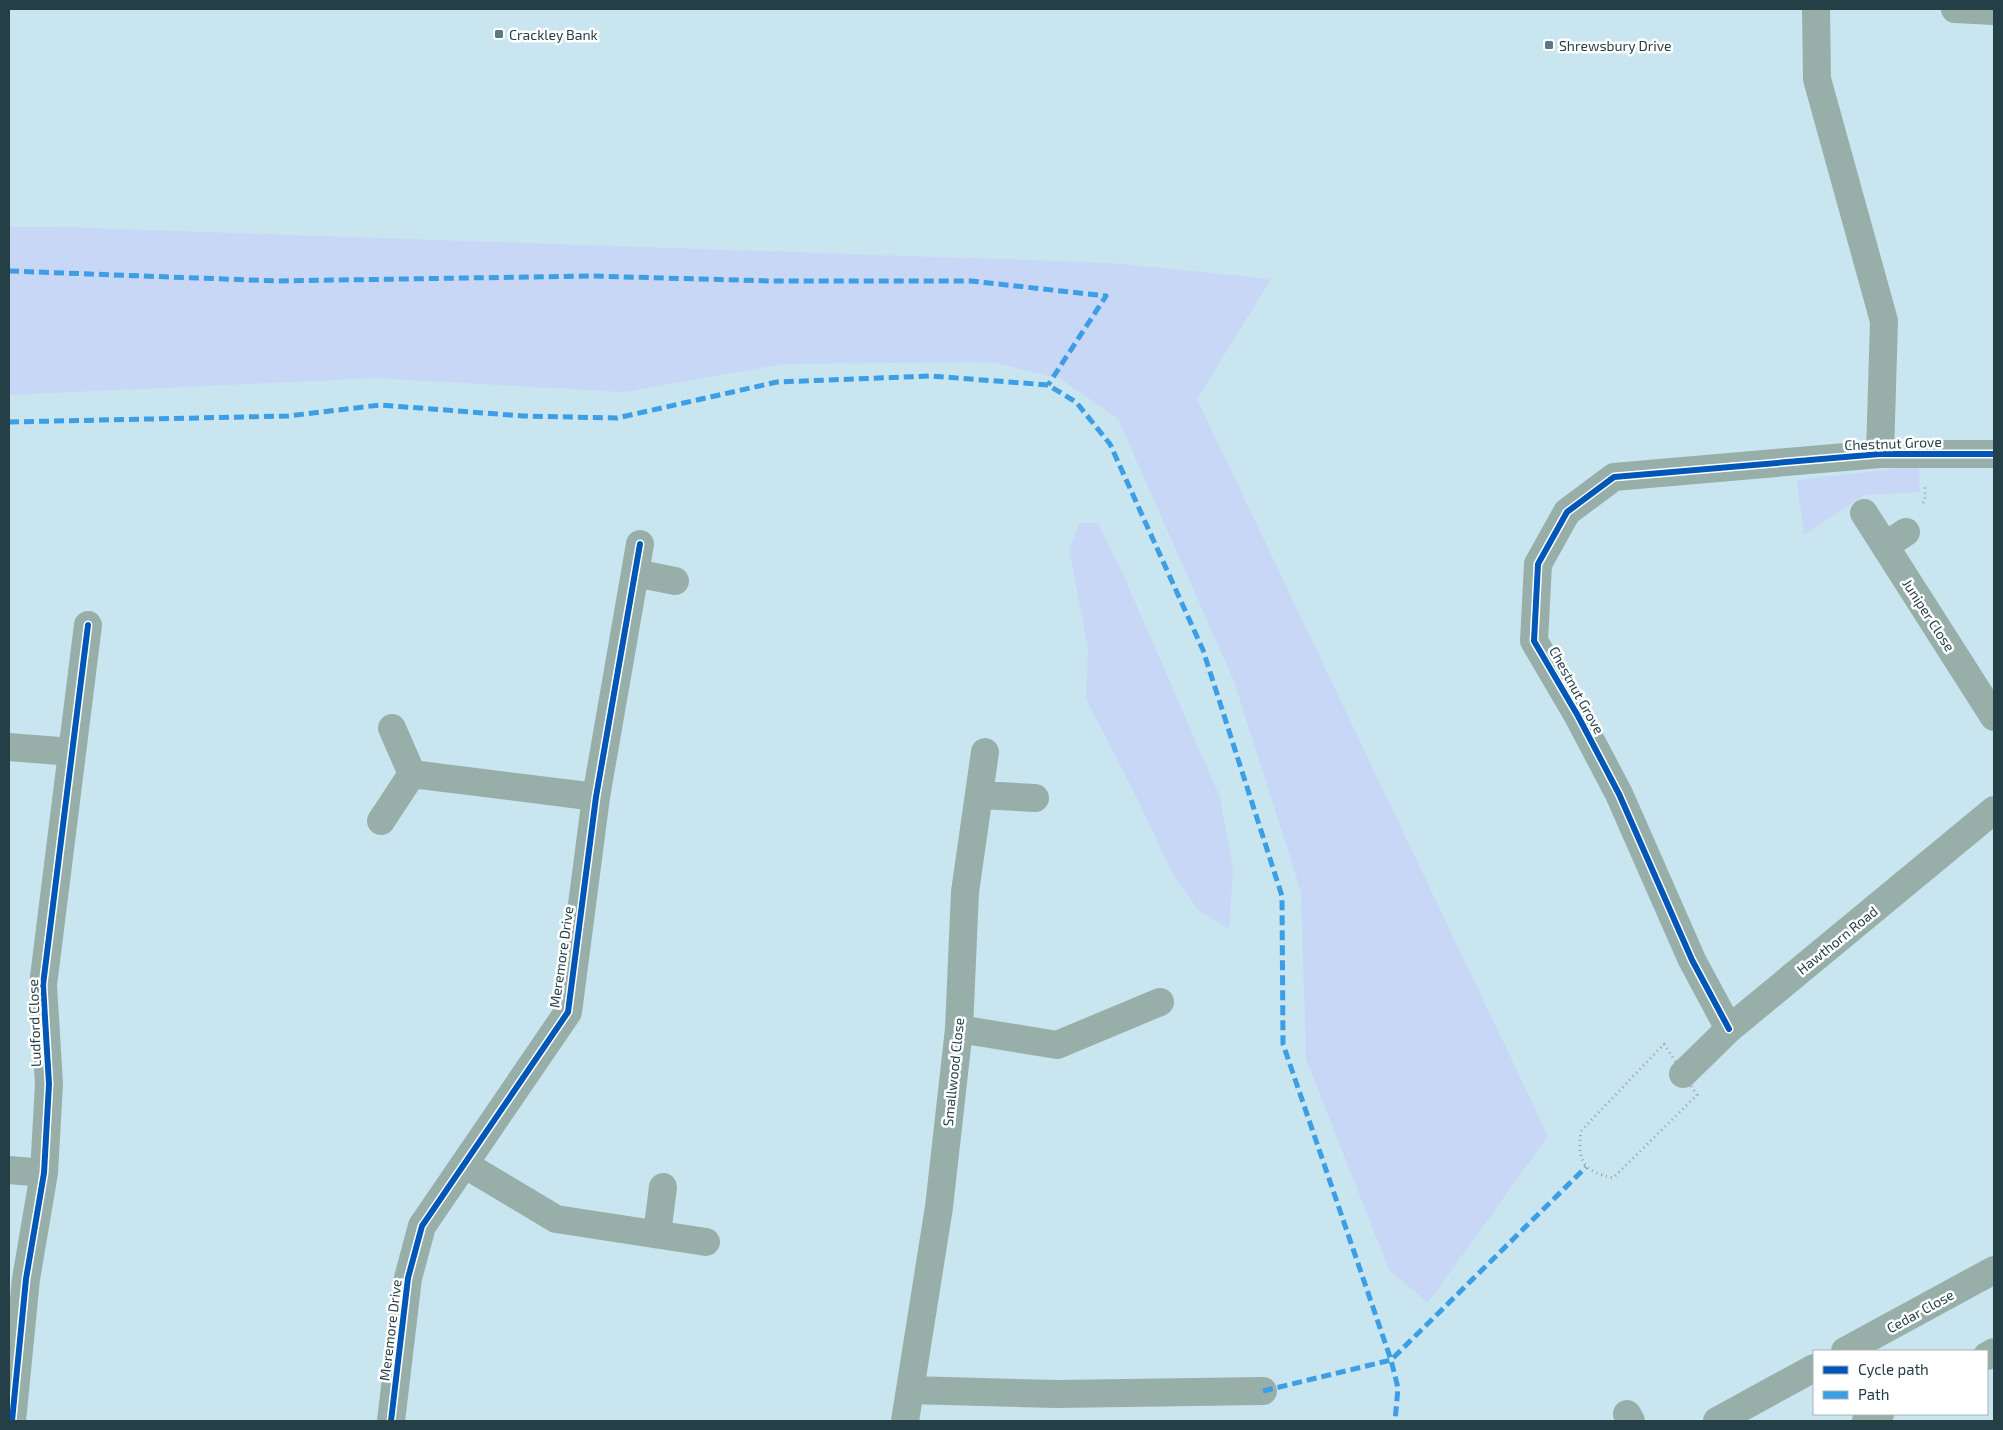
<svg xmlns="http://www.w3.org/2000/svg" width="2003" height="1430" viewBox="0 0 2003 1430" font-family="'Exo 2',sans-serif">
  <style>
    .green { fill: #c8d7f6 }
    .lines { fill: none; stroke-linecap: round; stroke-linejoin: round }
    .path { stroke: #94a8a5; stroke-width: 3; stroke-dasharray: 1 4; stroke-linecap: butt }
    .minor { stroke: #98aea9; stroke-width: 28 }
    .quiet { stroke: #3c9ee4; stroke-width: 5; stroke-dasharray: 10 5; stroke-linecap: butt }
    .cycleway-casing { stroke: #fff; stroke-width: 9 }
    .cycleway { stroke: #0057b8; stroke-width: 6 }
    .poi-dot { fill: #5e7982; stroke: #fff; stroke-width: 2 }
    .labels { text-anchor: middle; dominant-baseline: central; stroke-width: 5; stroke-linejoin: round; paint-order: stroke }
    .poi-label { font-size: 14px; fill: #253f47; stroke: #fff; text-anchor: start }
    .street-label { font-size: 14px; fill: #253f47; stroke: #fff }
  </style>
  <rect width="100%" height="100%" fill="#c9e5ef"/>
  <!-- green -->
  <path class="green" d="M9,227H60L1110,263L1271,279L1197,399L1548,1136L1428,1303L1389,1270L1306,1059L1301,892L1234,681L1118,419L1061,379L992,362L784,364L624,392L376,378L9,395Z
    M1919,466L1920,492L1864,495L1804,535L1797,480Z
    M1080,523H1098L1122,572L1220,797L1233,870L1229,929L1199,911L1174,876L1133,790L1086,699L1088,649L1069,549Z"/>
  <g class="lines">
    <!-- path -->
    <path class="path" d="M1923,503L1925,500V487
      M1664,1044L1697,1095L1613,1178C1583,1171 1577,1161 1581,1131Z"/>
    <!-- minor -->
    <path class="minor" d="M1816,9L1817,79L1884,321L1880,454
      M1955,9L1994,11
      M1864,513L1994,717
      M1885,546L1906,532
      M635,573L675,581
      M9,747L72,752
      M412,774L596,797
      M980,795L1035,798
      M381,821L412,774L392,728
      M959,1029L1057,1045L1160,1002
      M1729,1029L1692,960L1619,794L1578,716L1534,641L1538,564L1567,512L1614,477L1880,454H1994
      M1683,1074L1729,1029L1994,810
      M464,1164L556,1219L706,1242
      M9,1170L44,1173
      M657,1234L663,1187
      M1845,1351L1994,1270
      M1987,1356L1994,1352
      M910,1390L1057,1394L1263,1391
      M1627,1414L1631,1421
      M12,1421L26,1279L44,1173L49,1084L43,985L88,625
      M391,1421L408,1278L422,1226L568,1012L596,797L640,544
      M905,1421L939,1207L959,1029L965,892L985,752
      M1717,1421L1814,1368
      M1866,1421L1880,1414"/>
    <!-- quiet -->
    <path class="quiet" d="M9,271L278,281L591,276L773,281H971L1106,296L1048,385
      M9,422L288,416L380,405L523,416L617,418L777,382L931,376L1048,385L1076,402L1110,444L1203,650L1282,896L1283,1044L1391,1360L1398,1388L1395,1421
      M1263,1391L1391,1360L1586,1167"/>
    <defs>
      <path id="cycleway" d="M1729,1029L1692,960L1619,794L1578,716L1534,641L1538,564L1567,512L1614,477L1880,454H1994
        M12,1421L26,1279L44,1173L49,1084L43,985L88,625
        M391,1421L408,1278L422,1226L568,1012L596,797L640,544"/>
    </defs>
    <!-- cycleway casing -->
    <use href="#cycleway" class="cycleway-casing"/>
    <!-- cycleway -->
    <use href="#cycleway" class="cycleway"/>
  </g>
  <!-- markers -->
  <g class="poi-dot">
    <rect x="494" y="29" width="10" height="10" rx="2.5"/>
    <rect x="1544" y="40" width="10" height="10" rx="2.5"/>
  </g>
  <g class="labels">
    <!-- poi labels -->
    <g class="poi-label">
      <text x="509" y="34">Crackley Bank</text>
      <text x="1559" y="45">Shrewsbury Drive</text>
    </g>
    <!-- street labels -->
    <g class="street-label">
      <text transform="translate(1893 443) rotate(-2)">Chestnut Grove</text>
      <text transform="translate(1929 615) rotate(57)">Juniper Close</text>
      <text transform="translate(1577 690) rotate(61)">Chestnut Grove</text>
      <text transform="translate(1837 940) rotate(-39)">Hawthorn Road</text>
      <text transform="translate(561 957) rotate(-82)">Meremore Drive</text>
      <text transform="translate(34 1023) rotate(-92)">Ludford Close</text>
      <text transform="translate(953 1072) rotate(-84)">Smallwood Close</text>
      <text transform="translate(1920 1311) rotate(-29)">Cedar Close</text>
      <text transform="translate(390 1330) rotate(-83)">Meremore Drive</text>
    </g>
  </g>
  <!-- border -->
  <rect width="2003" height="1430" fill="none" stroke="#253f47" stroke-width="20"/>
  <!-- legend -->
  <rect x="1813" y="1350" width="175" height="65" fill="#ffffff" stroke="#a8b2b5"/>
  <rect x="1823" y="1366" width="25" height="8" fill="#0057b8" stroke="#a8b2b5"/>
  <text x="1858" y="1375" font-size="15" fill="#253f47">Cycle path</text>
  <rect x="1823" y="1391" width="25" height="8" fill="#3c9ee4" stroke="#a8b2b5"/>
  <text x="1858" y="1400" font-size="15" fill="#253f47">Path</text>
</svg>
